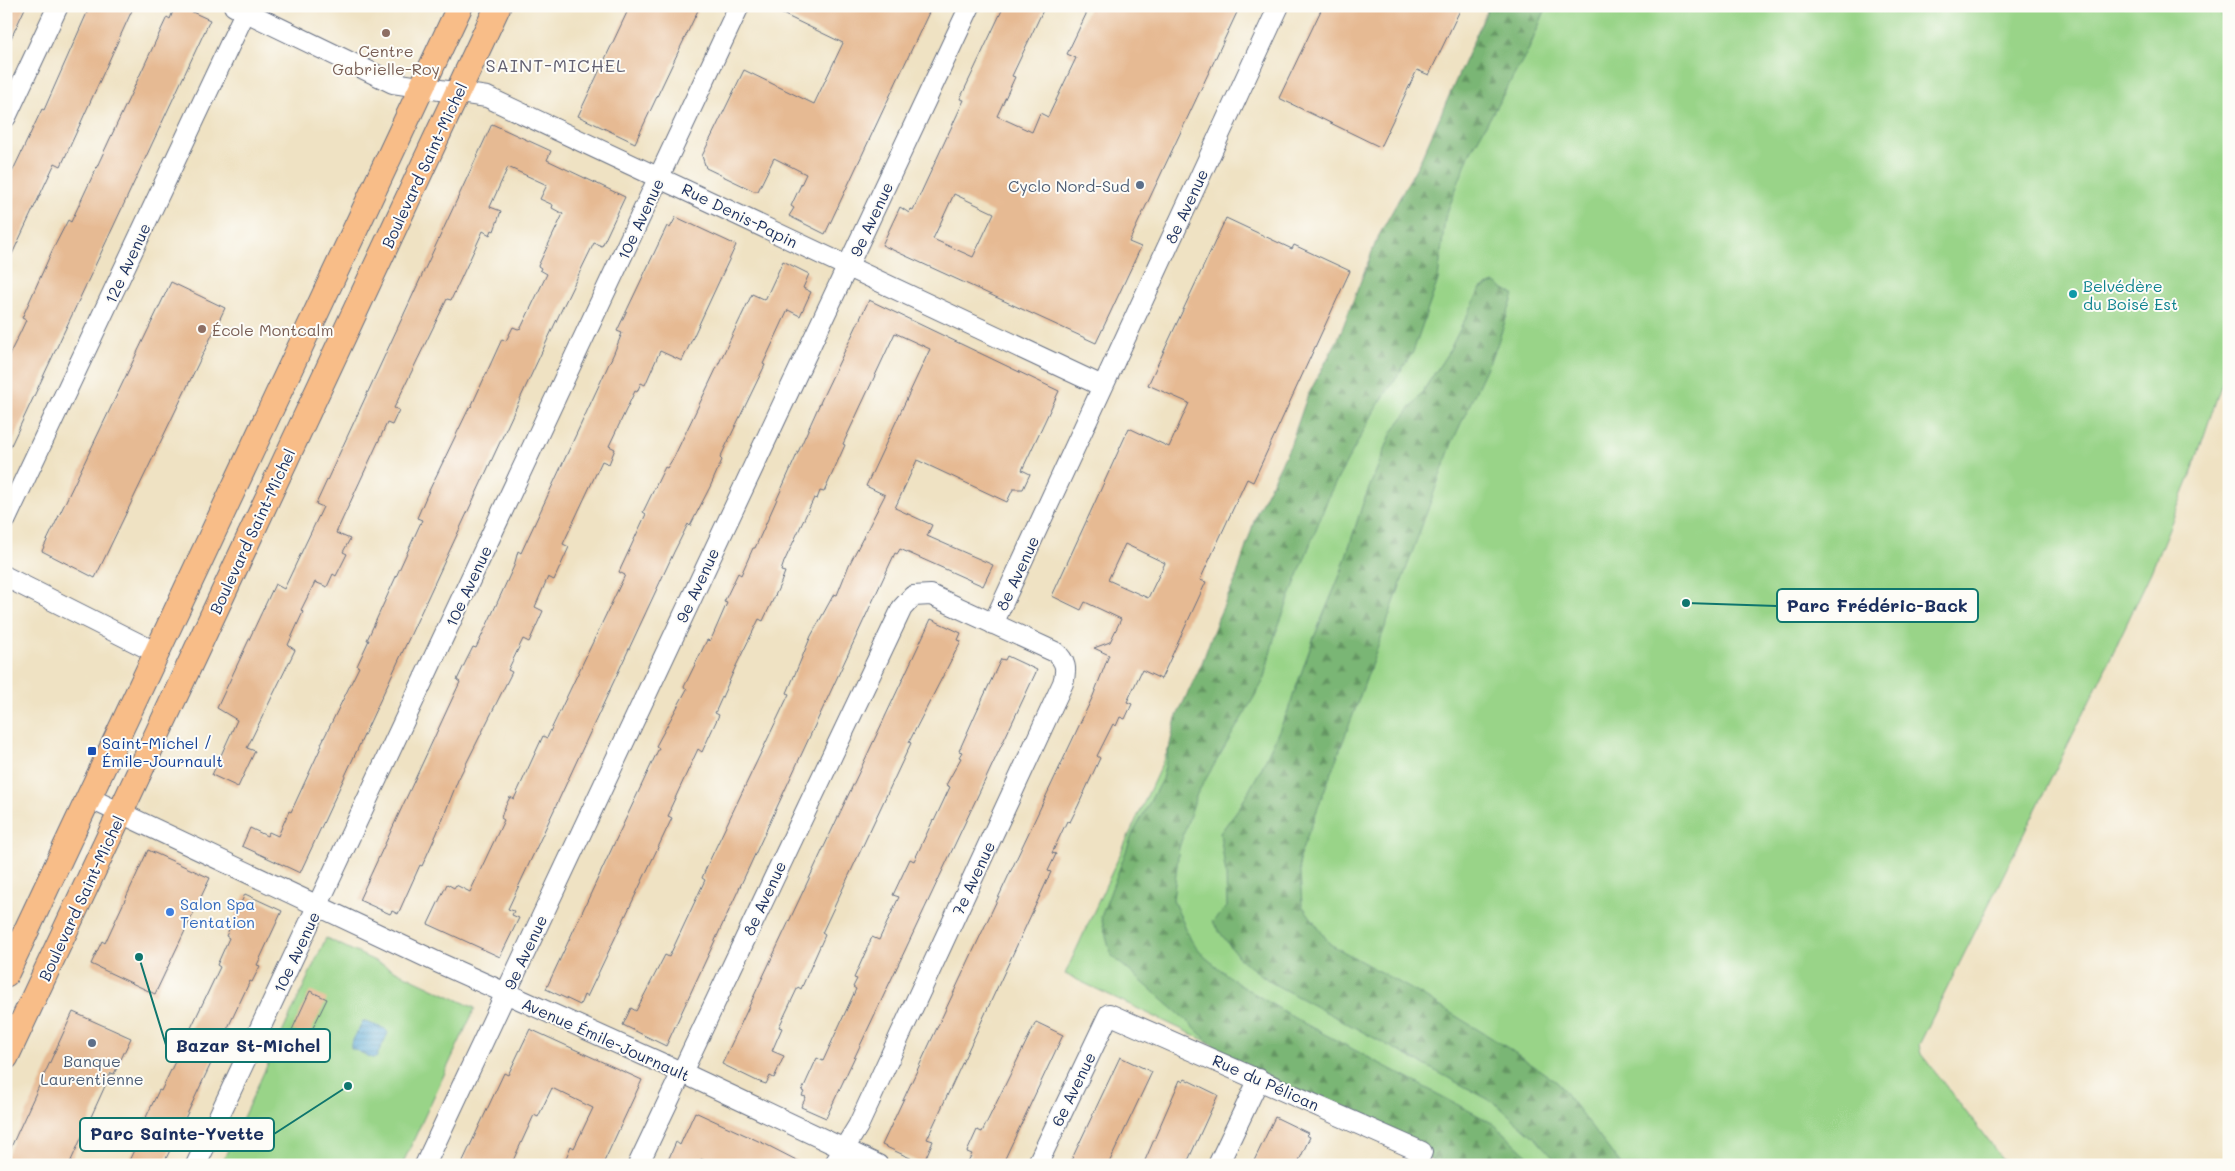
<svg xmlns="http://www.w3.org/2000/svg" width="2235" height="1171" viewBox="0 0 2235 1171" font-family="Mali,sans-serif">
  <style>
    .green { fill: #99d488; stroke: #5a8273 }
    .forest { fill: url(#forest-firs); stroke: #4a7269 }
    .water { fill: url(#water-rules); stroke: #3c6d9a }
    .building { fill: #e6ba93; fill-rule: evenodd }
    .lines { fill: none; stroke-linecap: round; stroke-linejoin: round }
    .minor-casing { stroke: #656e81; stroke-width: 22 }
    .major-casing { stroke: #656e81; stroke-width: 27 }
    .minor { stroke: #fff; stroke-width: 20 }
    .major { stroke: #f8bd88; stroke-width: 25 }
    .education-dot { fill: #8d6e63; stroke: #fdfcf7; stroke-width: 2 }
    .service-dot { fill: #5c6f8a; stroke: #fdfcf7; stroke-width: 2 }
    .culture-dot { fill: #0f9aa8; stroke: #fdfcf7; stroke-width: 2 }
    .transit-dot { fill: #1a4fb4; stroke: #fdfcf7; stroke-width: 2 }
    .shop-dot { fill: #3f7fe0; stroke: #fdfcf7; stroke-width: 2 }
    .labels { text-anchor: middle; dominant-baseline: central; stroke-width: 4; stroke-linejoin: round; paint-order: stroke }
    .education-label { font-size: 16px; fill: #785e54; stroke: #fdfcf7 }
    .street-label { font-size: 16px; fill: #1b2f5e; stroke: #fdfcf7 }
    .service-label { font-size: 16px; fill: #4e5e75; stroke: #fdfcf7; text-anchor: end }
    .culture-label { font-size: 16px; fill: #0d838f; stroke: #fdfcf7; text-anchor: start }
    .transit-label { font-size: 16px; fill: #164399; stroke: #fdfcf7; text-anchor: start }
    .shop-label { font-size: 16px; fill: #366cbe; stroke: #fdfcf7; text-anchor: start }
    .neighbourhood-label { font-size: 18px; letter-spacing: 1px; fill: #626071; stroke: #fdfcf7 }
    .leader { fill: none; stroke: #0f766e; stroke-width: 2 }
    .callout-dot { fill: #0f766e; stroke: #fdfcf7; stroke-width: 2 }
    .callout { fill: #fdfcf7; stroke: #0f766e; stroke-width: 2 }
    .callout-label { font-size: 18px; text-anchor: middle; font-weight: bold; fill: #1b2f5e }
  </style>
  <defs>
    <pattern id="forest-firs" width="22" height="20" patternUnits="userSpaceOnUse" patternTransform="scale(1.25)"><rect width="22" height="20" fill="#7ab674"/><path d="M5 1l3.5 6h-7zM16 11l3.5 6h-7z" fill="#639462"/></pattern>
    <pattern id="water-rules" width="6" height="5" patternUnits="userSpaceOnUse" patternTransform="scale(1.25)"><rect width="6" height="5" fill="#5eabd7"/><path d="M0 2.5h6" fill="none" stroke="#4d8cb2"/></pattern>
  </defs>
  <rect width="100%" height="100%" fill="#fdfcf7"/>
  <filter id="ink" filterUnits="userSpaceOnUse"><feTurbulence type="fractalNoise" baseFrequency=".02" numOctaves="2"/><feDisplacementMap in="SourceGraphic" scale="10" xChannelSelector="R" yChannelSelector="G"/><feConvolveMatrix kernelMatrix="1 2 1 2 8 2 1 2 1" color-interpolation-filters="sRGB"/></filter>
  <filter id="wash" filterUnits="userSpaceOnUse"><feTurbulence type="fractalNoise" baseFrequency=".0096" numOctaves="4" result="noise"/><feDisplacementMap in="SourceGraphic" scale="20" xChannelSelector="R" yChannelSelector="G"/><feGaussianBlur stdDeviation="1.12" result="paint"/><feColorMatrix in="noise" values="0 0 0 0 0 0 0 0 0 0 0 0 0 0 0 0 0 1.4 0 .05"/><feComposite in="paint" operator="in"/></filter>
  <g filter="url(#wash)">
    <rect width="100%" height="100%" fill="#efe2c3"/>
    <!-- green -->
    <path class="green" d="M1498,6H2220L2229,49V362L2190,477L2151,572L2101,678L1919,1045L1921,1054L2007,1165H1467L1065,974L1222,633Z
      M326,938L475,1008L402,1165H221Z"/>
    <!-- forest -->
    <path class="forest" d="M1489,6H1547L1529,49L1469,155L1445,218L1438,280L1413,352L1375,410L1330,493L1275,635L1263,682L1197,794L1179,848L1173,900L1191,940L1205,957L1237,983L1296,1019L1494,1124L1538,1165H1442L1387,1137L1237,1069L1186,1020L1111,955L1101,917L1133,833L1162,779L1176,718L1202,663L1218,618L1235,581L1257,512L1290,446L1307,397L1339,337L1377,239L1421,159Z
      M1495,283L1514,295L1497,345L1452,443L1356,707L1299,858L1302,905L1330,944L1420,994L1508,1048L1557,1082L1621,1165H1560L1535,1138L1495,1103L1272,983L1240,959L1212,922L1227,907L1226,875L1220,833L1241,805L1262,767L1287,713L1314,637L1340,575L1363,503L1392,432L1419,397L1449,351L1481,288Z"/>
    <!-- water -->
    <path class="water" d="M363,1021L385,1029L388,1033L376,1058H372L351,1048V1044Z"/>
    <g id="blocks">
      <!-- building -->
      <path class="building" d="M6,6H26L6,49Z
        M90,6H134L61,166L55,163L6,267V185L42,109L44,110Z
        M175,6H179L210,20L6,456V361L20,333L26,320L22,318L52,251L68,220L71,222L167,17L170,19Z
        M630,6H700L635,143L578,116Z
        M766,6H932L825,234L789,216L794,208L791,206L806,174L774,158L758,191H754L706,168L702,156L744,70L814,104L843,43Z
        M1004,6H1045L1012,76L1015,77L997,116L1032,132L1040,113L1048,117L1076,58L1067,54L1090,6H1240L1129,242L1141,247L1096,343L882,245L900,207L909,213L910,209L913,210L964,100L960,99ZM954,194L994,213L973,257L933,239Z
        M1323,6H1462L1429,75L1417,70L1380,147L1279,98Z
        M492,124L551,151L547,160L625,197L602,246L594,243L559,315L300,873L242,846L250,828L267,836L269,832L278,836L289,811L291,812L322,745L321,744L359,667L357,666L369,640H367L422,520L417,518L426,497L470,406L471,407L502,339L506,341L513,327L518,329L521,328L547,274L540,270L541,268L538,266L563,214L552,208L553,205L540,199L547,185L508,167L490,207L501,211L494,231L492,230L490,235L483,231L451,300L447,299L394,408L399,410L392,425L387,423L336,533L350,539L343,552L347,554L336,576L333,574L327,587L315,582L301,610L303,612L288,645L295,650L247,748L255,751L238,787L212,775L237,720L217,708L275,584L284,589L323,507L316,504Z
        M676,217L736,245L682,361L660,351L645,385L641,383L637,392L635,391L609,446L615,449L609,464L602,461L563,544L569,547L554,580L548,577L535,607L543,611L529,642L523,639L508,670L512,672L458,780L437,833L422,866L420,865L398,914L392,911L390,914L359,900L460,682L457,680L465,663L473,647L476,648L492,614L514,566L518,551L521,553L614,353L622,333L617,331L667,226L670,228Z
        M1226,218L1292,249L1294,245L1350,271L1253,482L1247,479L1200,580L1206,582L1161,679L1142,670L1127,702L1132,704L1125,719L1120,717L1116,726L1113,724L1097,756L1100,758L1078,806L1070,822L1067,821L1052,853L1056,854L1048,871L1051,872L927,1139L933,1141L923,1164L882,1145L1093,696L1109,655L1094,648L1110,642L1121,619L1085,602L1081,610L1052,596L1129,428L1169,447L1189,403L1148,385ZM1125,544L1165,563L1148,598L1108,580Z
        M783,261L809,274L803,288L811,292L800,316L788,310L763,364L765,365L720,458L722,460L710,487L690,526L688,524L674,552L508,909L514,911L512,915L519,918L500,957L428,924L447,884L454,888L456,885L470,892L504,820L501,818L503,811L510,797L514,799L543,736L547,738L625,575L619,572L646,514L643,512L665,467L667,468L674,457L752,294L765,300Z
        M171,282L225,308L95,578L42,551Z
        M869,300L1059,391L1022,470L1030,474L1023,489H1013L1007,502L917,460L895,508L932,525L927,536L993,565L983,586L900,549L897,554L895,553L666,1046L623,1025L631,1008L636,1011L665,955L669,957L705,880L702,878L707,866L789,694L787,693L811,636L834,594L837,595L849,565L885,495L866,486L930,349L895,333L843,444L845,445L824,492L820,491L817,499L814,498L784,562L781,571L785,572L780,585L763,621L759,619L735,668L715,713L719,715L702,752L698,749L670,809L671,810L668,816L672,818L587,997L584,995L580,1005L546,989L659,748L656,746L687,689L684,687L707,640L710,641L713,635L727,603L724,602L738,573L741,575L753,548H755L825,392Z
        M931,619L961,633L958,640L961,641L909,742L911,743L822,933L825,935L801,989L798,987L779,1027L782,1028L772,1051L784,1056L774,1078L770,1076L766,1084L757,1081L722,1064Z
        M1007,656L1037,670L826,1118L801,1107L806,1097L802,1096L804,1092L802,1091L817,1058L823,1061L856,989L853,987L857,979L854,978L866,951L872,937L879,940L899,897L893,895L910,859L914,861L933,820L934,821L950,787L946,785L961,758L959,757L962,752L959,751L975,715L1001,659L1005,660Z
        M148,850L210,878L155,994L91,964L102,941L105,943Z
        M245,894L282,911L257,965L260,966L252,982L250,981L163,1165H127L142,1133L139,1132L159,1090L161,1091L220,967L217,965L229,938L226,936Z
        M310,991L327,999L308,1038L292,1030Z
        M73,1012L131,1038L114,1074L111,1073L69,1165H6V1158Z
        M1036,1022L1063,1035L1002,1165H966L972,1154L967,1152L977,1130L982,1132Z
        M530,1029L642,1080L603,1164L605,1165H563L571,1146L574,1148L593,1108L552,1088L538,1117L534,1115L511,1165H461L504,1073L508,1075Z
        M1120,1057L1152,1072L1108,1165H1069Z
        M1185,1079L1218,1095L1186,1165H1143L1180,1080L1183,1082Z
        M695,1112L767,1145L806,1165H714L701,1159L698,1165H666L676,1142L680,1145Z
        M1275,1117L1308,1133L1306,1135L1310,1137L1297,1165H1252Z"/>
    </g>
  </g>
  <g filter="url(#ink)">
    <use href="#blocks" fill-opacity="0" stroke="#656e81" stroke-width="1"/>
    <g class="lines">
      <defs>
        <path id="minor" d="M234,6L393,83L487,97L1102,386
          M6,117L58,6
          M6,519L248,6
          M6,577L157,653
          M993,624L1279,6
          M89,798L439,963L681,1072L878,1165
          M196,1165L739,6
          M425,1165L970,6
          M638,1165L902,608L913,596L931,595L1055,652C1066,661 1067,669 1063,683L858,1126L834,1165
          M1037,1165L1109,1014L1422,1152L1416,1165
          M1218,1165L1259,1079"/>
        <path id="major" d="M6,974L460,6
          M6,1057L498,6"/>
      </defs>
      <!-- minor casing -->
      <use href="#minor" class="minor-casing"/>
      <!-- major casing -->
      <use href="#major" class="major-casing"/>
      <!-- minor -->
      <use href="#minor" class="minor"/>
      <!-- major -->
      <use href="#major" class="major"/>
    </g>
  </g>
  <!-- markers -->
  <g class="education-dot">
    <circle cx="386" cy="33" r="5"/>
    <circle cx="202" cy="329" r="5"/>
  </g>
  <g class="service-dot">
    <circle cx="1140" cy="185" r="5"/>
    <circle cx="92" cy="1043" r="5"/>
  </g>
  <circle class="culture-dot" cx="2073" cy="294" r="5"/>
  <rect class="transit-dot" x="87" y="746" width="10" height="10" rx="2.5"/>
  <circle class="shop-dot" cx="170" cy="912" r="5"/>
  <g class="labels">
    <!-- education labels -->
    <g class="education-label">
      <text x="386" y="50">Centre<tspan x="386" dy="18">Gabrielle-Roy</tspan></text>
      <text x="212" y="329" text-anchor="start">École Montcalm</text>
    </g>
    <!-- street labels -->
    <g class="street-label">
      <text transform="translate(424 165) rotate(-65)">Boulevard Saint-Michel</text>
      <text transform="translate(1186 206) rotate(-65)">8e Avenue</text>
      <text transform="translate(740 215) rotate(26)">Rue Denis-Papin</text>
      <text transform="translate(640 219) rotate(-65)">10e Avenue</text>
      <text transform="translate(871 219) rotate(-65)">9e Avenue</text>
      <text transform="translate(127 263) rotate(-65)">12e Avenue</text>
      <text transform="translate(252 531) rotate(-65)">Boulevard Saint-Michel</text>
      <text transform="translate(1017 573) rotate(-65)">8e Avenue</text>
      <text transform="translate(697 585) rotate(-65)">9e Avenue</text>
      <text transform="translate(468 586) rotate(-65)">10e Avenue</text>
      <text transform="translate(973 878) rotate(-65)">7e Avenue</text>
      <text transform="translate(81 898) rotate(-65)">Boulevard Saint-Michel</text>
      <text transform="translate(764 898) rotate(-65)">8e Avenue</text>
      <text transform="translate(296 952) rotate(-65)">10e Avenue</text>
      <text transform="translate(525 952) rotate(-65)">9e Avenue</text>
      <text transform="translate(606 1039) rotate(24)">Avenue Émile-Journault</text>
      <text transform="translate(1266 1082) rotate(24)">Rue du Pélican</text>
      <text transform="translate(1073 1089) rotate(-64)">6e Avenue</text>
    </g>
    <!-- service labels -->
    <g class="service-label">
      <text x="1130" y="185">Cyclo Nord-Sud</text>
      <text x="92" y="1060" text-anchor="middle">Banque<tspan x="92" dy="18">Laurentienne</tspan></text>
    </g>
    <!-- culture labels -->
    <g class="culture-label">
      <text x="2083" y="285">Belvédère<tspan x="2083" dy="18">du Boisé Est</tspan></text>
    </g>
    <!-- transit labels -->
    <g class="transit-label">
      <text x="102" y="742">Saint-Michel /<tspan x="102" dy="18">Émile-Journault</tspan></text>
    </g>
    <!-- shop labels -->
    <g class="shop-label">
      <text x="180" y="903">Salon Spa<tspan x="180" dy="18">Tentation</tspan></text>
    </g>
    <!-- neighbourhood labels -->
    <g class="neighbourhood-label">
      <text x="556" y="65">SAINT-MICHEL</text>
    </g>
  </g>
  <!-- callouts -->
  <path class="leader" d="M1686 603L1777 606M139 957L166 1045M348 1086L274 1134"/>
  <g class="callout-dot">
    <circle cx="1686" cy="603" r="5"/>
    <circle cx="139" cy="957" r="5"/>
    <circle cx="348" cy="1086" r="5"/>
  </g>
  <g class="callout">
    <rect x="1777" y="589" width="201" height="33" rx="5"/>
    <rect x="166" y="1029" width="164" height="33" rx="5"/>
    <rect x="80" y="1118" width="194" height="33" rx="5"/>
  </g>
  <g class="callout-label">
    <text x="1877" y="612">Parc Frédéric-Back</text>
    <text x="248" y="1052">Bazar St-Michel</text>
    <text x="177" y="1140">Parc Sainte-Yvette</text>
  </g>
  <!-- margin -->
  <rect width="2235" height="1171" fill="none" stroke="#fdfcf7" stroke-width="25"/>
</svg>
